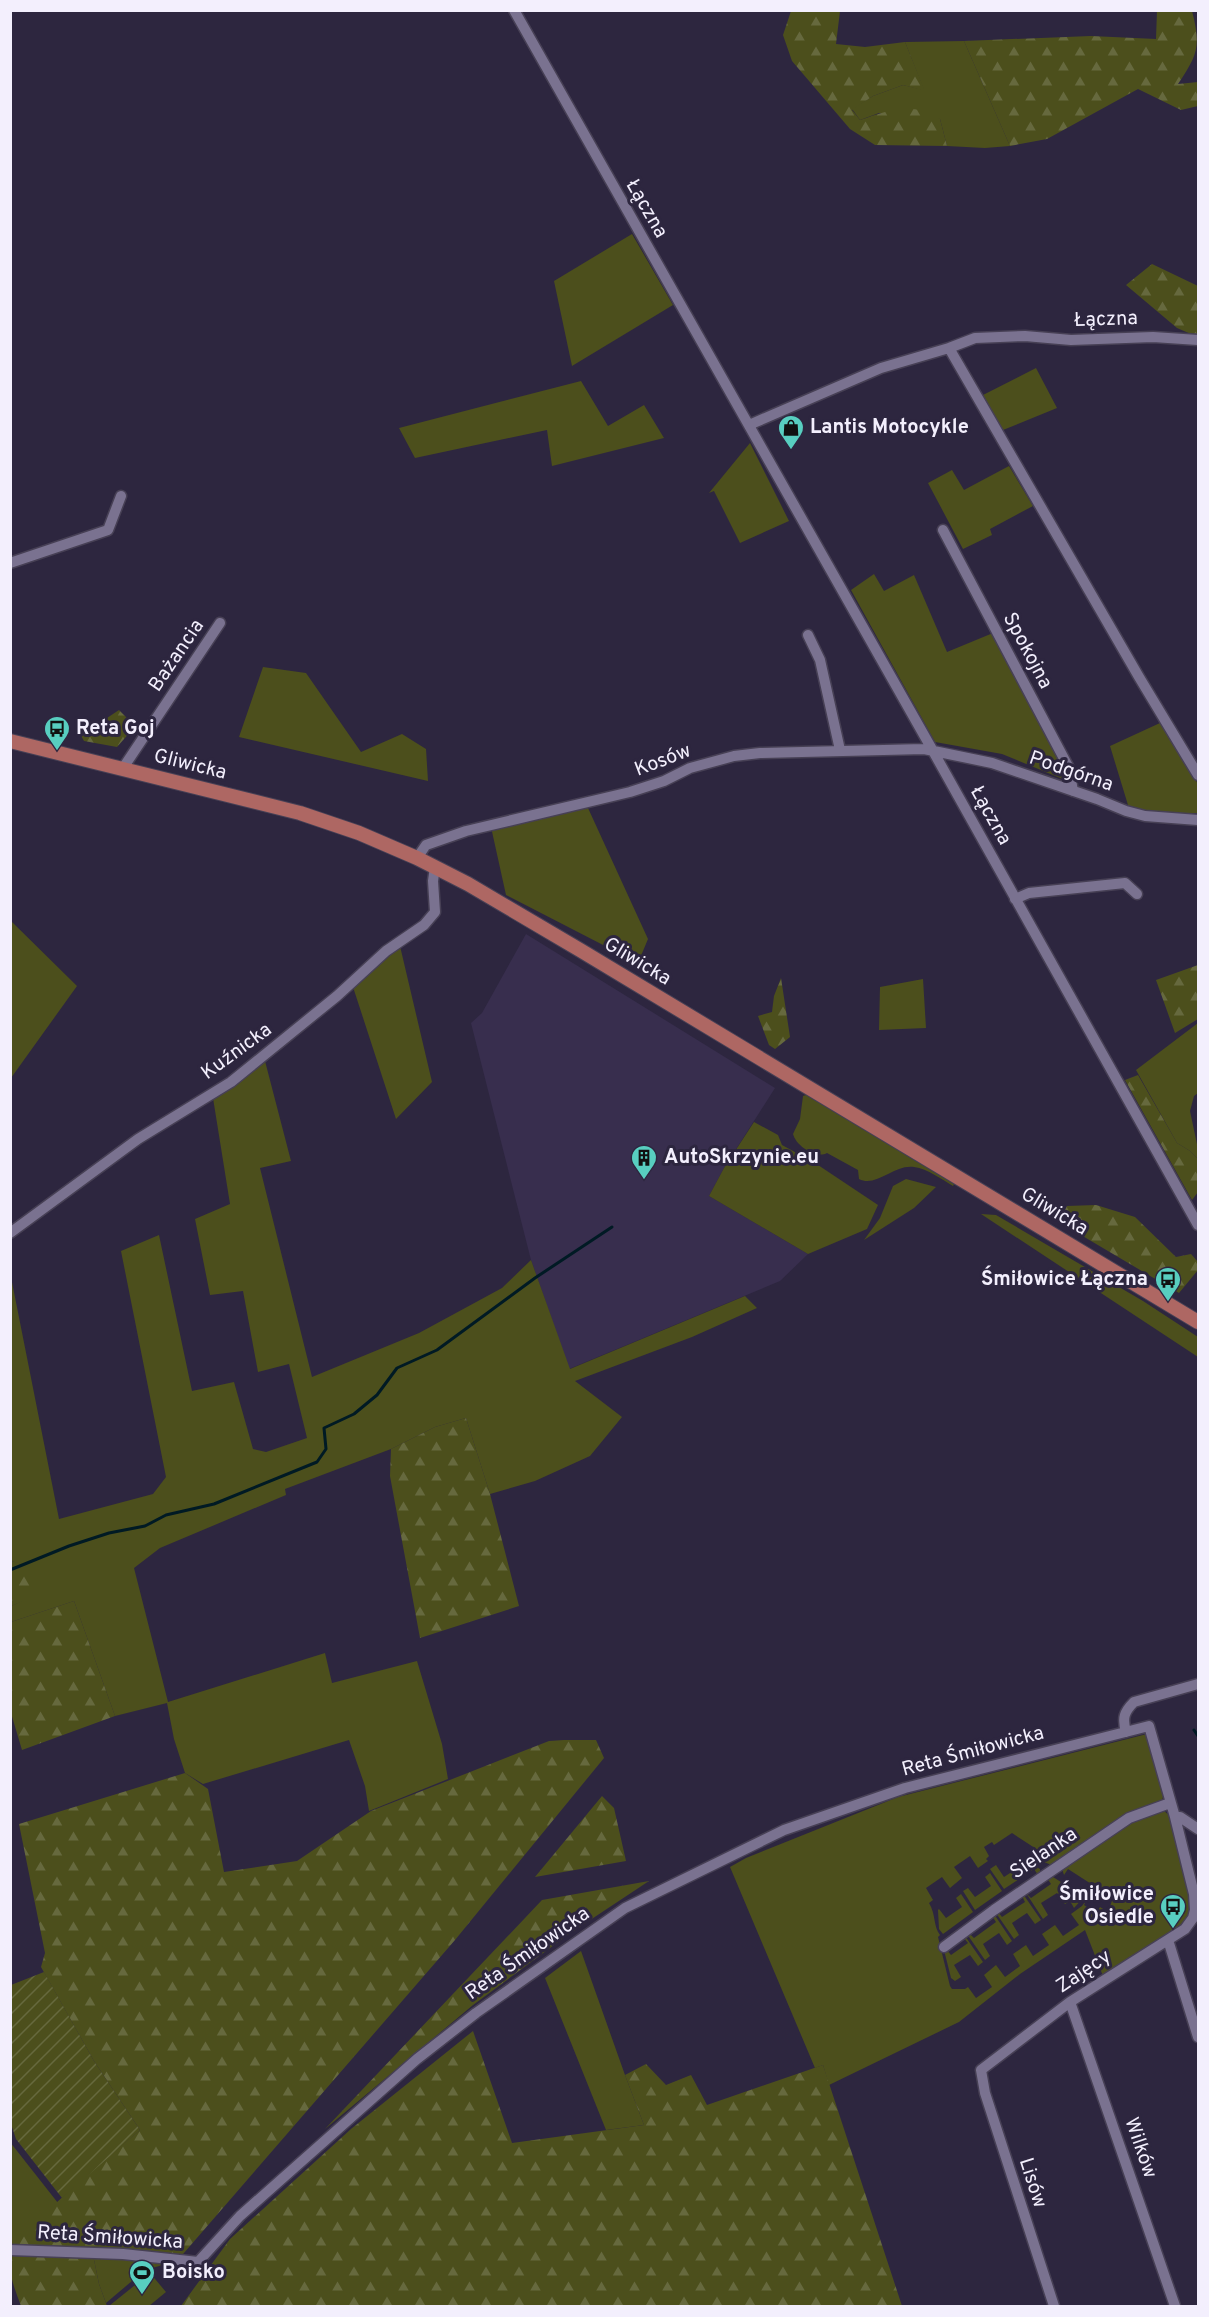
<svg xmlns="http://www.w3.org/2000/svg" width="1209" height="2317" viewBox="0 0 1209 2317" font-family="Overpass,sans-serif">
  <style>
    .built { fill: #382e4e }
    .green { fill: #4c4f1c }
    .forest { fill: url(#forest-firs) }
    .garden { fill: url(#garden-furrows) }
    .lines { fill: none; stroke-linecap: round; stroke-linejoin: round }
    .stream { stroke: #001a24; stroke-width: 3 }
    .minor-casing { stroke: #474055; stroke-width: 13 }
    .major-casing { stroke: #474055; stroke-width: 16 }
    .minor { stroke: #7a7290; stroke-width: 10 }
    .major { stroke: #ae6763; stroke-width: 14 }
    .labels { text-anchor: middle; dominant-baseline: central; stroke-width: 6; stroke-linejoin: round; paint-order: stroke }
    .street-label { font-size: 20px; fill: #f3effd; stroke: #2d263f }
    .poi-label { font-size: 20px; font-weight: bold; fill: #f3effd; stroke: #2d263f; text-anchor: start }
  </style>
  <defs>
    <pattern id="forest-firs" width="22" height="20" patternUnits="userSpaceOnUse" patternTransform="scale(1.5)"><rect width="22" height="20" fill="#4c4f1c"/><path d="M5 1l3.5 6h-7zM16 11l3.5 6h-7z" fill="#66693e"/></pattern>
    <pattern id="garden-furrows" width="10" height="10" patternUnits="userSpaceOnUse" patternTransform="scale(1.5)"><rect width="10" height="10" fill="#4c4f1c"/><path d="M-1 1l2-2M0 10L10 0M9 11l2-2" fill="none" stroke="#66693e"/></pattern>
  </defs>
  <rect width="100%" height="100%" fill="#2d263f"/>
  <!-- built -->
  <path class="built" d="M526,934L775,1088L724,1168L709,1196L808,1254L780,1281L569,1369L531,1260L471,1023L482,1013Z"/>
  <!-- green -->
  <path class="green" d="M964,41L1010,146L985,148L947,146L940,119L879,113L860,120L852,109L873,96L903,85L924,90L905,42Z
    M632,234L673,305L572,366L554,281Z
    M1036,368L1057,408L1003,430L983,395Z
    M581,381L608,426L644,405L664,438L552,466L547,430L415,458L399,428Z
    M750,443L789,521L740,543L714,491L709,493Z
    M1009,466L1033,506L990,529L992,535L963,549L928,483L952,470L964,490Z
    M874,574L884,591L914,575L947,652L993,633L1063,769L1065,780L1002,754L935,742L851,590Z
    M263,667L306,673L361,752L402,734L426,749L428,781L239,737Z
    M1160,723L1198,784V813H1143L1128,805L1110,746Z
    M579,802L588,808L648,939L638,963L506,895L491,827Z
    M11,921L77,986L11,1078Z
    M400,946L432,1082L396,1119L353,987L374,967Z
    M923,979L926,1028L879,1030L880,987Z
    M1198,1023V1093L1194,1096L1190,1111L1198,1149V1159L1190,1151L1177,1143L1136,1070Z
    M265,1061L291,1161L260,1168L312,1377L419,1333L502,1288L531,1260L570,1369L745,1296L757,1308L692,1337L575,1381L622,1417L590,1456L535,1481L490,1494L466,1418L435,1427L391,1449L285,1489L286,1495L160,1548L134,1568L168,1702L325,1653L332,1683L417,1661L442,1744L448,1779L369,1811L365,1786L349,1740L203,1784L185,1773L174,1739L167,1703L115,1716L74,1601L11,1622V1606L26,1599L25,1565L11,1561L10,1272L59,1519L153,1494L166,1477L121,1251L159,1235L192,1391L234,1382L253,1449L266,1452L307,1438L289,1364L258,1372L243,1291L210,1295L195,1219L230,1204L213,1098Z
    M806,1095L954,1184L953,1186C941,1179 928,1169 914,1167C894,1164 876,1188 859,1179L858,1170L827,1153C816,1159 796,1146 793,1134L800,1119L803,1096Z
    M754,1122L778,1135L782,1145L815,1163L878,1205L867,1229L808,1254L709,1196L724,1168Z
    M906,1179L936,1187L914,1208L864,1240L880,1218L893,1186Z
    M981,1214L996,1215L1143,1301L1198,1337V1357Z
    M1147,1734L1164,1792L1162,1801L1051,1865L1040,1860L1044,1854L1012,1833L994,1845L992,1842L984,1847L989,1856L986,1859L988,1861L978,1868L970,1856L954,1867L962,1878L950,1888L942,1877L926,1888L933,1900L929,1903C936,1914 933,1926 940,1935L938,1937L950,1986L952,1989H965L968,1987L976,1998L992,1987L984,1975L996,1965L1005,1977L1020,1966L1013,1954L1026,1945L1033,1956L1049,1945L1042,1934L1055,1925L1063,1936L1079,1925L1071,1914L1082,1906L1087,1899L1084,1905L1096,1913L1100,1907L1108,1912L1113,1898L1068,1869L1064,1875L1062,1869L1130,1822L1163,1810L1171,1817C1175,1835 1197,1904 1188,1918C1178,1933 1122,1964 1103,1976L1085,1930L1020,1974L959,2022L829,2085L823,2065L815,2068L730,1867L746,1858L898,1797Z
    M1032,1864L1040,1869V1874L1038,1875L1034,1869L1004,1889L990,1869L996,1865L1004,1877L1022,1865L1028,1869Z
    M990,1873L1002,1891L975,1910L963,1891L968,1888L975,1897L991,1886L985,1877Z
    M1053,1877L1077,1892L1073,1898L1079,1902L1084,1897L1074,1908L1070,1901L1065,1904L1057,1893L1041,1903L1048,1915L1043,1919L1026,1893L1031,1898L1051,1884L1047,1878Z
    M961,1894L973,1912L943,1934L939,1929L938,1910L939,1909L946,1918L962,1907L956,1898Z
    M1023,1894L1041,1920L1035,1924L1027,1913L1012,1923L1019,1935L1014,1939L996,1913L998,1912L1002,1917L1025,1902L1022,1896Z
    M994,1914L1012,1941L1007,1945L999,1933L983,1944L990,1956L985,1960L967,1934L969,1933L974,1938L996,1922L992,1916Z
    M965,1936L983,1962L978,1966L970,1955L954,1965L961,1977L955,1981L951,1978L944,1950L946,1949L951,1955L968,1943L963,1937Z
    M581,1951L625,2075L644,2125L606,2130L545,1978Z
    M10,2142L58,2203L14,2246L10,2247Z
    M93,2255L177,2261L145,2270L106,2303L99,2284Z
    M150,2273L166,2292L149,2306H109Z"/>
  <!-- forest -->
  <path class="forest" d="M791,11H840L836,44L865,47L905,42L925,91L903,85L873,96L852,110L860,120C889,110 912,101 940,119L947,146L875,145L850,129L792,61L783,35Z
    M1157,11H1192C1201,46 1198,54 1178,84L1198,82V106L1181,110L1138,89L1047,139L1010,146L964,41L1091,36L1156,39Z
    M1152,264L1198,286V337L1177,328L1126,285Z
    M119,710L128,719L132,730L117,747L84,741L79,732L95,726Z
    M1198,965V1019L1175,1033L1156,980Z
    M781,978L790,1037L775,1049L769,1045L758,1016L772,1012L774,996Z
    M1138,1075L1177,1143L1190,1151L1198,1159V1192L1192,1200L1125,1080Z
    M1096,1205L1135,1217L1176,1257L1191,1254L1198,1262V1270L1179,1293L1059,1222L1067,1206Z
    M466,1418L490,1494L519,1606L420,1638L390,1476L391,1449L435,1427Z
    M11,1561L25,1564L33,1589L26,1600L11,1606Z
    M74,1601L115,1716L22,1750L11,1713V1622Z
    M564,1740H596L604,1758L455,1940L177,2261L93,2255L99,2284L107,2306H21C15,2289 7,2273 11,2253C13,2236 120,2147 140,2130L94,2061L41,1967L45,1953L19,1824L185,1773L208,1789L224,1872L297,1861L371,1811L549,1741Z
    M602,1796L614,1808L626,1861L535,1877Z
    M649,1881L569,1934L473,2005L325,2129L542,1900Z
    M473,2031L512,2143L644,2125L625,2075L646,2064L666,2085L691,2075L707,2105L823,2065L902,2306H181L230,2239L351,2129Z"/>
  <!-- garden -->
  <path class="garden" d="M44,1972L94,2061L140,2130L62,2198L16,2139L11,2124V1985Z"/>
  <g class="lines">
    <!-- stream -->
    <path class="stream" d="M10,1570L69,1546L109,1533L145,1526L166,1515L214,1504L317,1462L326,1449L324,1428L354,1414L377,1395L397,1368L437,1350L535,1278L612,1227
      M1194,1730L1198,1736"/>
    <defs>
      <path id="minor" d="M514,10L933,751L1198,1225
        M949,348L1139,677L1198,775
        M749,425L881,368L949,348L975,338L1025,336L1071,340L1153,337L1198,340
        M943,530L1069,768L1073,791
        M10,563L108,530L121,496
        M808,635L820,660L840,750
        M123,768L220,623
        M417,858L426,845L466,831L630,792L664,781L690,768L734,756L760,753L924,749L992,763L1097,799L1126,811L1145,816L1198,820
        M1015,899L1029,893L1125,883L1137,894
        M10,1233L138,1139L231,1082L337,996L386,951L424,925L435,912L433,881L435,867
        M1126,1732C1122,1718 1124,1712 1134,1702L1198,1684
        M1175,1817H1180L1198,1829
        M1168,1940L1198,2037
        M944,1947L994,1910L1129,1818L1170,1803
        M1070,2002L1175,2306
        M10,2250L123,2254L198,2262L240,2216L417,2059L476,2013L625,1908L784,1830L905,1788L1149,1726L1175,1817L1194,1894L1195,1910L1193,1918L1185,1929L1070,2002L981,2070L985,2093L1054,2306"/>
      <path id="major" d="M10,741L300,813L359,833L417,858L468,884L580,950L1198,1322"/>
    </defs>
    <!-- minor casing -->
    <use href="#minor" class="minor-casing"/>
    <!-- major casing -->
    <use href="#major" class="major-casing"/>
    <!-- minor -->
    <use href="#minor" class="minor"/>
    <!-- major -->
    <use href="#major" class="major"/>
  </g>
  <!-- icons -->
  <defs>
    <symbol id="shop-pin" viewBox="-11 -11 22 30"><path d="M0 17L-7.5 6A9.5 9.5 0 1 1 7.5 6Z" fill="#58cec0" stroke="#2d263f"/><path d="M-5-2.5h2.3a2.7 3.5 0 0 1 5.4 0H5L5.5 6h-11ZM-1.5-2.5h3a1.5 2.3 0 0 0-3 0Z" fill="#111"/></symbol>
    <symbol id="bus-pin" viewBox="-11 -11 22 30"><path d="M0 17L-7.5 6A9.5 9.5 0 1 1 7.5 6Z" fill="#58cec0" stroke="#2d263f"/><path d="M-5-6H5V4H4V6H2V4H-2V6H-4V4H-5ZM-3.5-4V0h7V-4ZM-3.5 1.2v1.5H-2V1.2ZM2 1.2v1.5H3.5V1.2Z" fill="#111"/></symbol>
    <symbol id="building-pin" viewBox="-11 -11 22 30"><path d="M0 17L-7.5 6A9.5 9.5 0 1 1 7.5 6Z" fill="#58cec0" stroke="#2d263f"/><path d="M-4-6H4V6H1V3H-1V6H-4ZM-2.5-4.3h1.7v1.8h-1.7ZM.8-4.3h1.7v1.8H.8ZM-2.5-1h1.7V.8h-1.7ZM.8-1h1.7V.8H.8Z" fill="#111"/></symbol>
    <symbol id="stadium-pin" viewBox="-11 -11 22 30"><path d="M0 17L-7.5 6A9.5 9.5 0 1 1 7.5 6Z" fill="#58cec0" stroke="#2d263f"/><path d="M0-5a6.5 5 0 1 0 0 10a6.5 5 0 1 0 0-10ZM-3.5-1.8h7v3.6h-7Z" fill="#111"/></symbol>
  </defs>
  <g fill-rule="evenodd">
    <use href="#shop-pin" x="776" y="413" width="30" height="40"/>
    <use href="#bus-pin" x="42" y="714" width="30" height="40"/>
    <use href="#building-pin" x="629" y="1143" width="30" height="40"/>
    <use href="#bus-pin" x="1153" y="1265" width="30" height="40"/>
    <use href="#bus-pin" x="1158" y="1892" width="30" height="40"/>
    <use href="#stadium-pin" x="127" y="2258" width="30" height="40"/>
  </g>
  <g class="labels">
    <!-- street labels -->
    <g class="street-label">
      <text transform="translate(646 209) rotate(60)">Łączna</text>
      <text transform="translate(1106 320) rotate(-2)">Łączna</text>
      <text transform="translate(1027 651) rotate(62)">Spokojna</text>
      <text transform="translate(177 656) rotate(-56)">Bażancia</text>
      <text transform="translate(663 761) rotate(-21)">Kosów</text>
      <text transform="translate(190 765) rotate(14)">Gliwicka</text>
      <text transform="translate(1071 772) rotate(19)">Podgórna</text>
      <text transform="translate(990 816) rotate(61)">Łączna</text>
      <text transform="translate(637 962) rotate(31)">Gliwicka</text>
      <text transform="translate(237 1052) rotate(-36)">Kuźnicka</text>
      <text transform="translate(1054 1212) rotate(31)">Gliwicka</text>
      <text transform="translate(973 1752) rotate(-15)">Reta Śmiłowicka</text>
      <text transform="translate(1044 1854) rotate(-34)">Sielanka</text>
      <text transform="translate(528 1954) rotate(-35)">Reta Śmiłowicka</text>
      <text transform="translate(1084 1972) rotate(-34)">Zajęcy</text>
      <text transform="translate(1140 2148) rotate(71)">Wilków</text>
      <text transform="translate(1032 2183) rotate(72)">Lisów</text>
      <text transform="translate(110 2238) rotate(4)">Reta Śmiłowicka</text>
    </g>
    <!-- poi labels -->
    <g class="poi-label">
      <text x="810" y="428">Lantis Motocykle</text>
      <text x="76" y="729">Reta Goj</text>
      <text x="664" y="1158">AutoSkrzynie.eu</text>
      <text x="1148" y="1280" text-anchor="end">Śmiłowice Łączna</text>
      <text x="1154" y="1895" text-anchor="end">Śmiłowice<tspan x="1154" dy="23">Osiedle</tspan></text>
      <text x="162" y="2273">Boisko</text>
    </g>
  </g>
  <!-- border -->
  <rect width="1209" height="2317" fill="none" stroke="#f3effd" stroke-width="24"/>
</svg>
